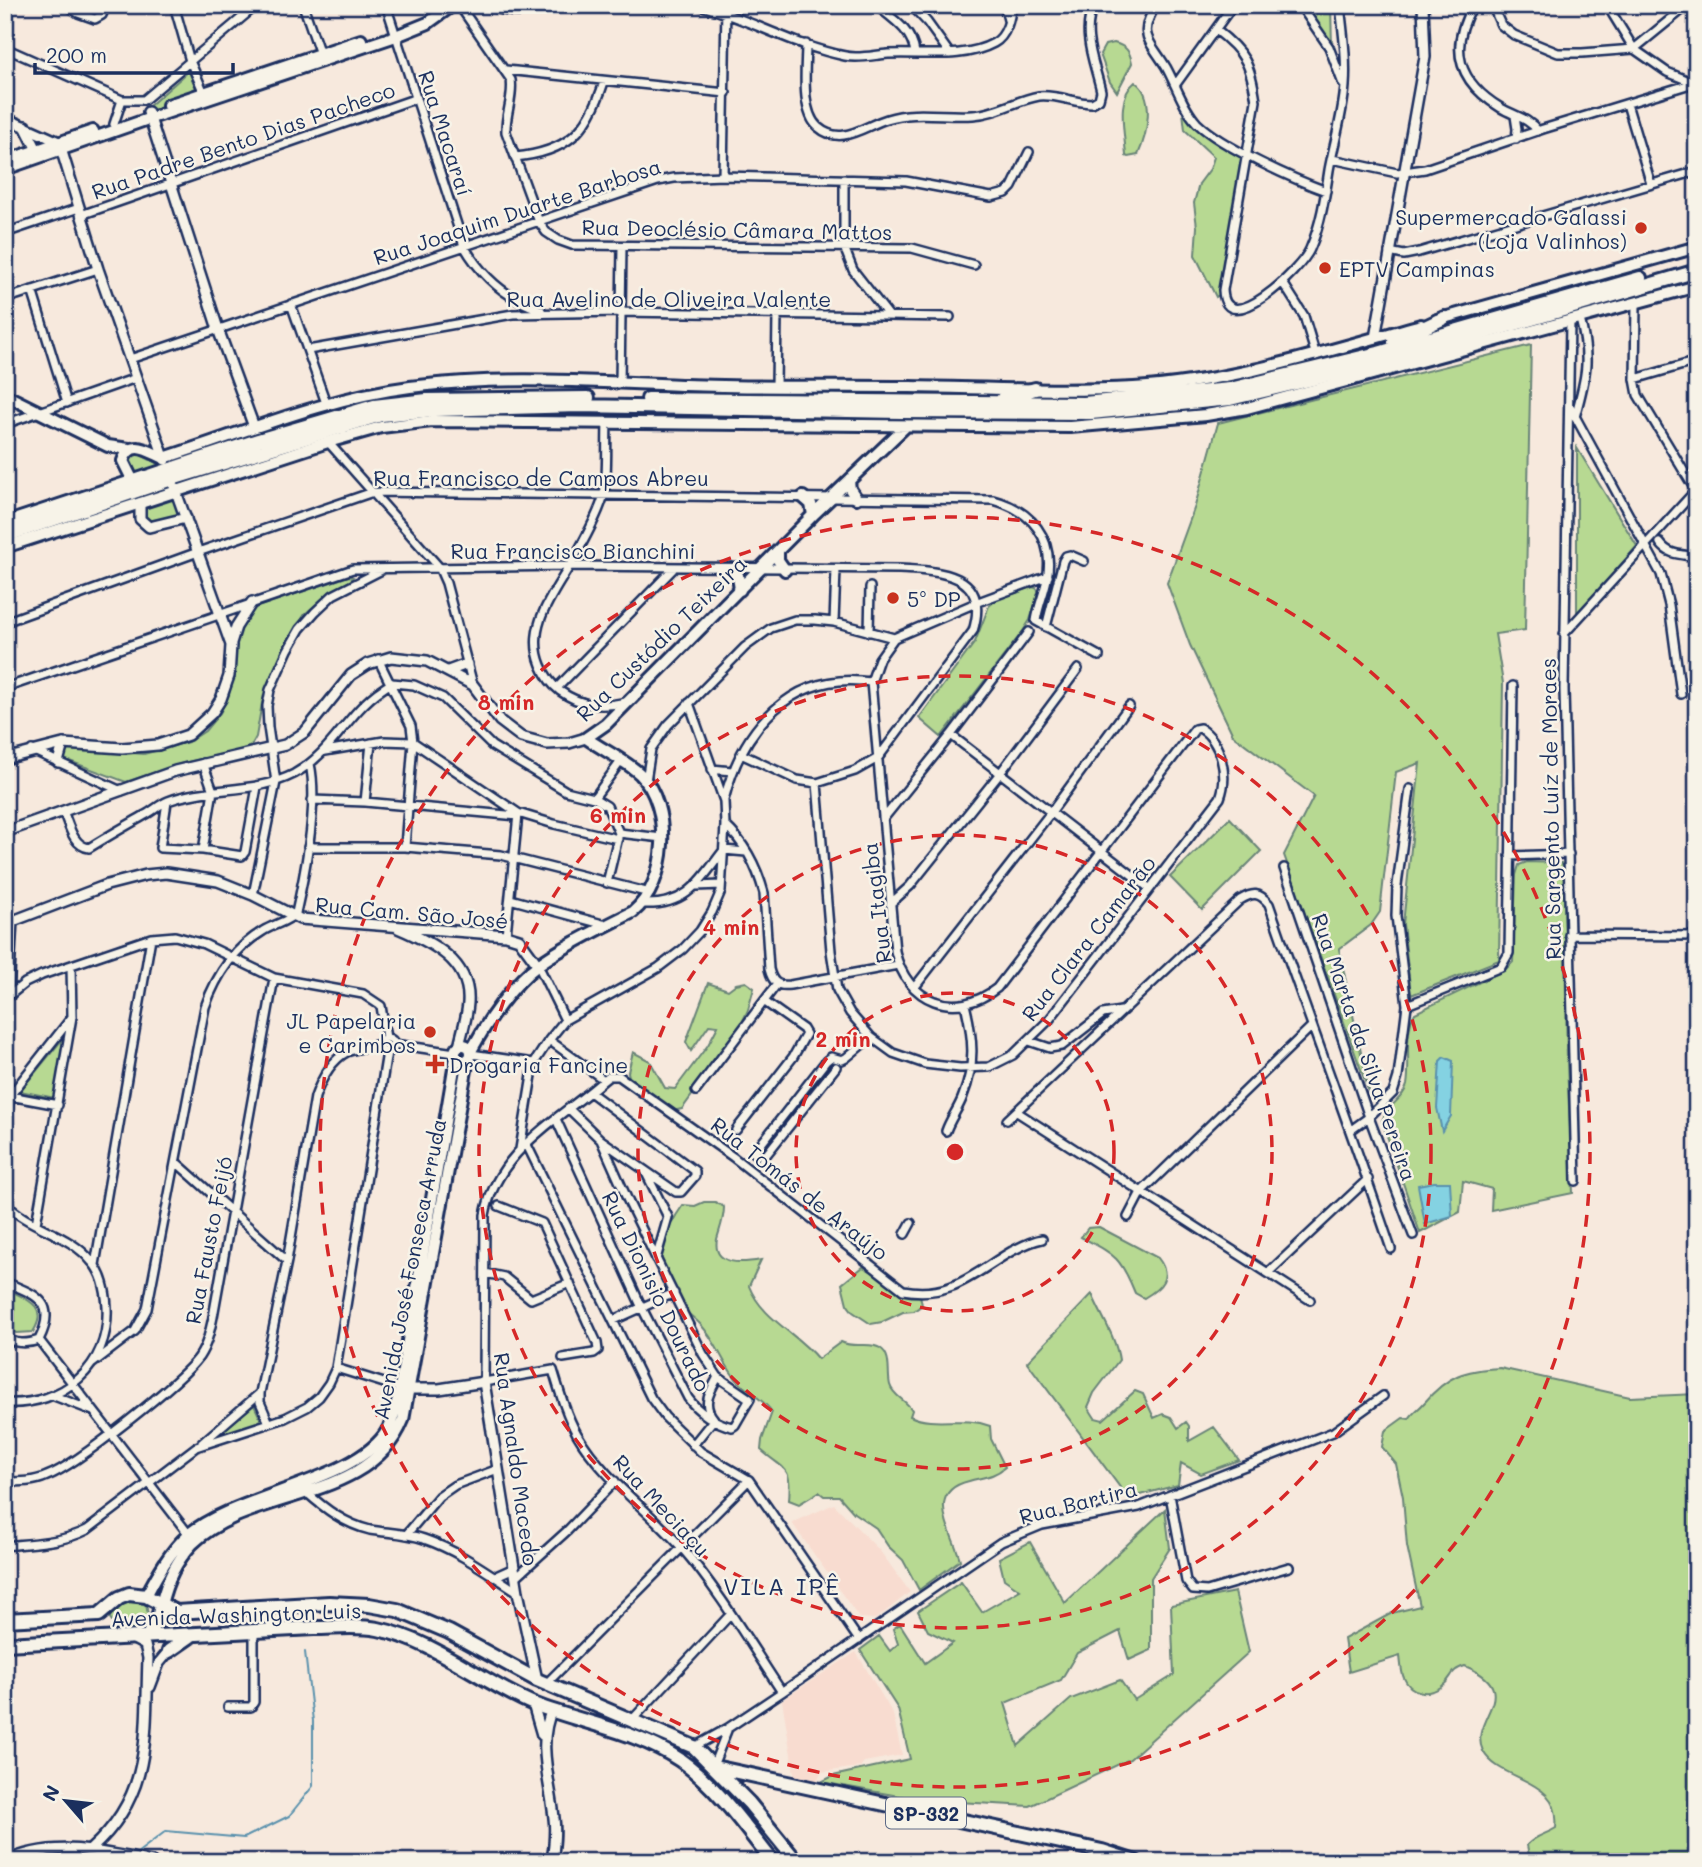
<svg xmlns="http://www.w3.org/2000/svg" width="1702" height="1867" viewBox="0 0 1702 1867" font-family="Mali,sans-serif">
  <style>
    .built { fill: #f8dcd0 }
    .green { fill: #b7d992; stroke: #698478; stroke-width: 2 }
    .water { fill: #84d2e2; stroke: #5a91ad; stroke-width: 2 }
    .lines { fill: none; stroke-linecap: round; stroke-linejoin: round }
    .stream { stroke: #5a91ad; stroke-width: 2 }
    .minor-casing { stroke: #1b2f5e; stroke-width: 12 }
    .tertiary-casing { stroke: #1b2f5e; stroke-width: 14 }
    .secondary-casing { stroke: #1b2f5e; stroke-width: 16 }
    .primary-casing { stroke: #1b2f5e; stroke-width: 18 }
    .minor { stroke: #f7f3e8; stroke-width: 7 }
    .tertiary { stroke: #f7f3e8; stroke-width: 9 }
    .secondary { stroke: #f7f3e8; stroke-width: 10 }
    .primary { stroke: #f7f3e8; stroke-width: 12 }
    .ring { fill: none; stroke: #d62828; stroke-width: 3.5; stroke-dasharray: 12 9 }
    .poi-dot { fill: #c8321e; stroke: #f7f3e8; stroke-width: 2.5 }
    .labels { text-anchor: middle; dominant-baseline: central; stroke-width: 5; stroke-linejoin: round; paint-order: stroke }
    .shield { fill: #f7f3e8; stroke: #5d6a87; stroke-width: 2 }
    .shield-label { font-size: 19px; font-weight: bold; fill: #1b2f5e }
    .street-label { font-size: 21px; fill: #1b2f5e; stroke: #f7f3e8 }
    .poi-label { font-size: 21px; fill: #1b2f5e; stroke: #f7f3e8; text-anchor: start }
    .quarter-label { font-size: 24px; letter-spacing: 2px; fill: #1b2f5e; stroke: #f7f3e8 }
    .centre { fill: #d62828; stroke: #f7f3e8; stroke-width: 3.5 }
    .ring-label { font-size: 21px; text-anchor: middle; font-weight: bold; fill: #d62828; stroke: #f7f3e8; stroke-width: 5; stroke-linejoin: round; paint-order: stroke }
  </style>
  <rect width="100%" height="100%" fill="#f7e9dd"/>
  <filter id="ink" filterUnits="userSpaceOnUse"><feTurbulence type="fractalNoise" baseFrequency=".0143" numOctaves="2"/><feDisplacementMap in="SourceGraphic" scale="14" xChannelSelector="R" yChannelSelector="G"/><feConvolveMatrix kernelMatrix="1 2 1 2 8 2 1 2 1" color-interpolation-filters="sRGB"/></filter>
  <g filter="url(#ink)">
    <!-- built -->
    <path class="built" d="M834,1504L880,1551L910,1592L876,1619L859,1618L792,1523Z
      M856,1652L893,1714L902,1755L864,1762L860,1767L821,1772L817,1781L812,1784L795,1779L782,1700Z"/>
    <!-- green -->
    <path class="green" d="M1305,5H1331L1332,48L1322,29Z
      M1114,43C1126,46 1130,51 1132,63L1117,92L1110,82L1100,54L1105,45Z
      M189,71L198,94L153,111L148,107Z
      M1135,82C1156,96 1147,135 1138,155L1128,157L1126,156C1125,133 1115,98 1135,82Z
      M1183,112L1199,130L1243,158L1219,295L1216,297L1195,255L1197,227L1194,203L1199,184L1210,169L1214,157L1185,130Z
      M1531,345L1525,630L1495,634L1503,683L1499,960L1411,995L1403,924L1420,763L1396,772L1380,912L1371,925L1339,949L1370,1095L1284,855L1314,796L1233,735L1190,645L1167,583L1195,506L1218,423Z
      M1577,448L1637,546L1577,615Z
      M131,453L139,454L162,466L132,476L128,457Z
      M173,499L180,514L149,523L144,516L145,507Z
      M349,576L353,577L350,581L331,591L305,614L285,647L269,680L262,703L256,737L251,746L238,751L183,763L126,782L64,759L62,752L76,748L144,754L188,742L205,731L220,713L229,695L235,657L234,632L248,610Z
      M1032,587L1036,588L1039,592L1030,620L1023,631L941,737L919,718L975,642L989,606L996,600Z
      M1230,818L1261,851L1202,910L1170,877Z
      M1527,862L1561,863L1564,867L1567,1064L1573,1193L1491,1210L1492,1189L1463,1181L1460,1212L1420,1233L1382,1121C1386,1106 1404,1099 1407,1085C1411,1062 1403,1033 1415,1013L1505,970L1513,962L1516,875L1519,865Z
      M746,982L754,988L748,1010L737,1033L682,1109L672,1111L630,1082L628,1072L633,1052L650,1061L665,1088L675,1089L708,1045L718,1026L709,1025L691,1051L686,1042L708,983L728,990L736,984Z
      M65,1036L55,1098L20,1091Z
      M704,1202H715L724,1207C724,1219 720,1228 717,1239C712,1267 744,1263 761,1260L749,1286C762,1319 797,1333 818,1359L841,1342C855,1349 869,1341 880,1348C892,1355 887,1373 890,1385C893,1396 906,1400 912,1410L910,1416C936,1428 961,1415 990,1426L991,1439L1005,1467C994,1477 983,1477 969,1481C923,1492 953,1532 960,1560L919,1590L903,1560L888,1546L876,1528L854,1513L839,1496H824L819,1492L799,1504L789,1500C792,1464 784,1471 761,1450L762,1440L772,1412C762,1397 744,1391 733,1375C721,1359 715,1340 701,1325C691,1314 674,1305 667,1291C651,1265 667,1227 683,1205L695,1206Z
      M1099,1227L1158,1258C1173,1277 1161,1288 1144,1298L1135,1293C1120,1256 1115,1255 1081,1237L1088,1228Z
      M863,1267L920,1295L922,1305L914,1311L903,1312L882,1322L871,1324L853,1312L847,1304L842,1284Z
      M5,1288C26,1299 50,1305 33,1332L16,1333L5,1326Z
      M1092,1294C1101,1316 1116,1337 1119,1360L1094,1393L1088,1407L1095,1418L1103,1420L1135,1391L1143,1394L1154,1418L1163,1414L1171,1417L1178,1428L1186,1422L1189,1426V1441L1214,1427L1239,1460L1201,1474L1181,1463L1178,1485L1128,1498L1027,1362Z
      M1500,1368L1630,1397L1697,1394V1862H1587L1578,1857C1561,1864 1545,1864 1529,1855L1527,1845C1536,1835 1545,1835 1556,1828C1562,1776 1500,1783 1483,1751C1467,1719 1527,1692 1465,1666C1448,1671 1454,1678 1441,1687C1428,1696 1410,1693 1404,1678C1401,1672 1401,1663 1400,1656L1349,1672L1344,1639L1392,1613L1420,1606L1407,1546L1403,1497L1396,1464L1382,1447L1385,1431L1403,1418L1409,1419C1413,1412 1419,1409 1424,1403C1448,1375 1464,1370 1500,1368Z
      M254,1405L262,1422L219,1434Z
      M1165,1509L1170,1548L1151,1578V1650L1129,1660L1120,1631L1077,1653L1061,1680L1005,1703L1018,1746L1071,1699L1120,1680L1134,1700L1174,1675L1171,1605L1235,1592L1249,1652L1130,1759L1030,1806L921,1800L821,1782L833,1776L910,1759L898,1709L860,1650L879,1636L890,1651L898,1644L893,1629L900,1624L925,1663L953,1643L928,1631L918,1611L961,1582L982,1612L1020,1590L1004,1579L999,1558L1030,1542L1065,1603Z
      M123,1599L141,1600L146,1604L149,1620C141,1631 133,1631 119,1631L110,1618L114,1607Z"/>
    <!-- water -->
    <path class="water" d="M1444,1057L1453,1061L1451,1116L1442,1131L1437,1108L1440,1061Z
      M1434,1182H1450L1452,1216L1425,1224L1418,1185Z"/>
    <g class="lines">
      <!-- stream -->
      <path class="stream" d="M137,1853L166,1831L244,1838L289,1816L313,1786V1721L305,1652"/>
      <defs>
        <path id="minor" d="M67,5L78,13L95,19L102,15L106,5
          M174,5L190,61L204,93
          M303,5L321,57
          M386,5L464,246C482,277 507,299 541,310
          M459,5L511,80C514,97 505,114 506,132L539,222L546,232L558,240L572,245L912,248L974,265
          M485,5C508,14 535,14 558,5
          M698,5C748,18 794,46 845,56C859,59 874,55 888,54C922,52 963,60 994,43C1007,36 1010,18 1012,5
          M876,5C893,19 912,30 915,53
          M911,5L927,22L950,54
          M1004,5L1008,20
          M1156,5C1137,36 1149,39 1166,67C1176,85 1183,108 1197,123C1222,147 1293,179 1326,191
          M1300,5L1329,47L1343,84
          M1473,5C1448,49 1458,82 1501,108C1515,116 1528,118 1538,131
          M1492,5L1501,25L1514,35L1558,53H1582L1634,49L1688,5
          M1607,5L1634,49L1667,72L1694,83
          M1216,30C1245,52 1251,65 1256,101L1223,290C1225,342 1301,270 1310,249C1321,224 1325,197 1329,170C1334,143 1343,114 1345,86C1347,59 1343,32 1340,5
          M806,44C806,66 800,111 818,127C841,147 864,126 887,119C915,110 944,117 973,115C996,114 1016,100 1039,96C1057,94 1074,103 1092,103L1099,99L1101,91C1095,64 1080,32 1094,5
          M5,48L122,100H144L257,5
          M506,70L726,93
          M1176,84L1233,5
          M1627,104L1651,184
          M1515,116L1517,129L1516,139
          M114,124L122,100
          M515,157C567,152 588,132 604,82
          M1332,159L1397,173L1425,169L1543,129L1697,82
          M723,176L726,5
          M844,179V247L853,270L889,316
          M81,215L417,98
          M5,233L79,208
          M1696,247L1697,217
          M1389,252L1404,255L1419,252L1697,171
          M1283,283L1304,316L1316,356
          M32,290L67,403
          M5,299L98,269
          M291,304L326,403
          M1636,304L1635,379L1638,395L1697,493
          M1570,321L1564,689L1576,1181
          M308,350L513,314L621,312L950,317
          M130,359L658,181L674,178L723,176L906,181L991,197L1006,193L1012,187L1029,152
          M1635,379L1697,361
          M620,383L622,246
          M776,386L777,314
          M1570,407L1661,574L1669,605L1681,694
          M1575,417C1586,377 1591,360 1580,319
          M5,424L136,378
          M607,424C606,444 608,476 604,494C599,515 580,548 569,567C551,597 526,629 541,665C545,675 552,685 560,691C581,706 601,708 626,702
          M328,442L439,567L446,583L473,685
          M1660,543C1669,556 1682,554 1697,557
          M5,622L198,552L373,492L993,500C1031,510 1055,538 1047,579C1044,594 1038,607 1036,621L1099,656
          M834,622L836,570
          M1046,627L1063,561L1066,556L1070,555L1084,561
          M869,632L870,587
          M1564,634L1696,490
          M378,659L411,726L413,742L405,847
          M392,683L414,685L443,698L492,746L566,791L594,798L607,806L619,833L607,883
          M5,688L353,569L569,566L898,569C940,571 991,573 973,631L878,758L855,771L817,783L797,780L741,754
          M557,688L673,569
          M951,735L1149,888
          M32,750L121,791
          M325,751L384,741L413,742L518,813L554,824L618,839
          M712,769L732,771
          M646,781L651,749L668,725L745,647L771,628L795,620H815L834,622L894,638L978,602L1048,576
          M817,783L831,951L837,990L850,1013L871,1037L893,1053L925,1064L960,1068L989,1067L1013,1055L1049,1020L1220,798C1229,775 1221,741 1200,728L1195,729L997,988C955,1021 906,1002 895,951L871,682L879,659L894,638
          M594,798L621,761
          M312,800L365,802L518,816
          M724,800C742,729 791,670 871,682
          M167,802L160,848L203,850L242,856L245,852L257,787
          M365,802L371,743
          M63,811C69,825 73,846 89,848C108,836 126,826 145,815C153,811 160,804 168,801C209,786 255,794 294,774C337,750 348,707 392,683
          M884,818L951,735L1029,632
          M725,825C745,843 757,867 764,893L769,969C772,981 777,987 790,985L898,965
          M619,833L662,838
          M308,847H405L501,855L650,893
          M203,850L213,791L203,763
          M1510,856L1569,854
          M1284,868L1369,1117L1413,1235
          M697,886L721,885
          M253,895L276,782L268,727L267,706L270,690L288,650L300,629L315,612L333,595L382,570
          M510,899L606,925
          M643,904C687,906 700,881 724,850L746,852
          M890,904L910,886L1001,772L1078,669
          M506,935L518,814
          M1569,935L1697,936
          M538,965L565,1020
          M914,988L1052,811L1129,706
          M9,995L13,920
          M5,999L25,983L42,975L151,938L175,936L204,944L274,978L363,994L381,1006L386,1038
          M1407,1005L1501,967L1509,953L1513,686
          M380 1045a7 7 0 1 1 14 0a7 7 0 1 1-14 0Z
          M549,1040L604,1080L609,1076H619L733,1157L903,1290C951,1299 974,1273 1012,1251C1022,1246 1031,1241 1042,1239
          M1029,1041L1050,1048L1062,1046L1103,1014L1121,1011
          M394,1044L455,1053
          M471,1054L534,1063
          M604,1080C559,1120 497,1150 485,1215L484,1382L553,1370C560,1393 566,1414 577,1434C603,1479 648,1509 682,1548C720,1592 750,1644 782,1692
          M696,1091L777,984
          M5,1102L72,1017
          M569,1109L601,1140L676,1192H681L695,1176V1171L590,1092
          M1017,1112L1310,1300
          M556,1119L642,1308L688,1398C698,1412 715,1423 732,1427L735,1425L750,1399L718,1377L703,1354L629,1203L601,1140
          M5,1120L10,1096L58,1105
          M1007,1120L1240,900C1253,892 1259,892 1269,904C1309,1019 1352,1133 1391,1249
          M736,1130L793,1057L806,1034L803,1029L765,1002
          M1351,1130L1369,1117L1393,1093L1398,1077L1407,1005L1396,916L1397,885L1410,789
          M946,1131C950,1119 959,1108 963,1096C976,1064 973,1037 965,1004
          M526,1143L651,1398L665,1417L701,1452L749,1480L859,1640
          M520,1149L534,1063L549,1040L565,1020L658,968L683,949L700,931L712,912L721,891L725,825L724,801L689,703
          M754,1153L826,1061L831,1057L842,1060L846,1058L871,1037
          M762,1160L836,1067
          M176,1162L287,1261
          M646,1173L668,1217L656,1259
          M5,1203C30,1229 69,1233 92,1262C103,1274 106,1291 107,1307C110,1367 63,1406 5,1403
          M499,1206L542,1223L597,1343L598,1350L594,1353L563,1358
          M1128,1217L1141,1192L1311,1027
          M36,1224L72,1017L71,966
          M905,1234L911,1223
          M95,1265L151,938
          M1269,1272L1368,1179
          M485,1273L504,1277L531,1299L570,1283
          M5,1282C37,1295 58,1302 39,1340
          M614,1320L674,1293
          M5,1337C16,1345 27,1344 39,1340
          M39,1340L190,1536
          M93,1363L135,1331L147,1309L205,1007C216,976 234,948 263,931C274,924 288,922 296,913C305,873 319,804 310,764
          M336,1368L400,1388
          M54,1396L93,1411
          M269,1423L260,1402V1393L287,1261L315,1097C321,1080 330,1061 347,1052C356,1048 370,1047 380,1044
          M202,1443L260,1393
          M693,1445L714,1419C701,1404 710,1392 718,1377
          M5,1482C20,1482 34,1482 47,1476C75,1466 182,1381 199,1357C207,1345 210,1331 213,1317L274,978
          M306,1492C325,1509 345,1524 370,1530C388,1533 406,1533 424,1539C459,1551 487,1572 518,1592
          M1170,1495L1186,1581L1193,1590L1207,1591L1289,1567
          M406,1535L439,1496L455,1485L498,1469
          M5,1546C34,1543 61,1543 87,1530L196,1447L285,1418L307,1407L319,1397L329,1383L336,1368L387,1052
          M494,1577L514,1568
          M516,1577L567,1531L615,1481
          M546,1684L749,1480
          M228,1707H251L254,1702V1631
          M632,1720L730,1615
          M694,1747L728,1728L782,1692L1001,1542L1042,1525L1139,1507L1333,1432L1383,1396
          M713,1766L728,1728"/>
        <path id="tertiary" d="M148,112L218,329L254,427
          M5,118L59,142L98,269L165,460
          M25,126L40,156
          M1375,338L1425,57L1423,5
          M140,503V519L149,527L186,518
          M231,643L236,627L252,602
          M448,671L467,664
          M5,759L63,744L122,748L158,745L188,735L212,713L221,699L229,676L231,645L174,486
          M58,762L63,744
          M5,832L175,771L285,745L305,732L351,675L368,664L391,657L427,661L473,685L500,721L521,737L547,744L569,743L586,738
          M5,924L107,885L146,875L166,873L218,881L253,895L300,919L506,935L519,939L538,965
          M398,928C431,942 471,961 468,1003C467,1018 462,1032 459,1046
          M405,1389H439L484,1382L518,1592L537,1680
          M150,1687L159,1663L169,1651
          M533,1704L542,1735
          M91,1849C153,1794 145,1734 148,1658L145,1645L132,1638
          M5,1862C53,1839 102,1852 152,1862
          M552,1862C554,1847 556,1833 554,1818C551,1784 536,1743 552,1710"/>
        <path id="secondary" d="M168,105L361,40
          M5,161L93,131
          M5,169L151,118L396,36L428,23L453,5
          M1437,320L1697,247
          M5,395L108,446L129,449
          M849,481L850,489L856,498
          M136,487L123,461C131,438 148,451 164,458C246,432 324,398 410,387C501,375 594,382 685,385C760,388 835,386 910,387C984,388 1059,392 1134,388C1233,382 1326,351 1421,325
          M803,497L811,504L813,515
          M5,547L328,442L381,427L432,421L1070,427L1206,415L1247,408L1697,286
          M778,551V560L785,570
          M731,569L738,575L740,590
          M455 1053a8 8 0 1 1 16 0a8 8 0 1 1-16 0Z
          M471,1051C486,1023 512,984 538,965C563,946 604,927 633,912C668,883 673,807 640,774C625,760 603,750 586,738L606,724L813,515L906,426
          M146,1596C157,1575 170,1551 188,1535C236,1494 360,1481 388,1429C395,1416 397,1402 400,1388L456,1057
          M161,1605C166,1583 176,1561 192,1544C249,1488 369,1504 403,1420L468,1059"/>
        <path id="primary" d="M1394,342L1444,318
          M648,399L1084,403L1230,389L1378,353L1640,278
          M1002,399L1035,389
          M5,524L258,440L374,406L427,400L588,398
          M5,536L172,479L381,415L434,410L579,406L901,412L1091,413L1230,399L1392,360L1697,271
          M5,1620L99,1615L119,1598L129,1594L146,1596L176,1612L329,1603L369,1605L397,1610L449,1632L537,1680L694,1747L749,1803L797,1862
          M148,1636L159,1614L161,1605
          M5,1644L314,1628C335,1628 357,1625 378,1629C436,1641 482,1683 536,1705C583,1723 637,1731 680,1760C717,1786 745,1827 773,1862
          M169,1651L192,1635
          M714,1767L1102,1851L1136,1862"/>
      </defs>
      <!-- minor casing -->
      <use href="#minor" class="minor-casing"/>
      <!-- tertiary casing -->
      <use href="#tertiary" class="tertiary-casing"/>
      <!-- secondary casing -->
      <use href="#secondary" class="secondary-casing"/>
      <!-- primary casing -->
      <use href="#primary" class="primary-casing"/>
      <!-- minor -->
      <use href="#minor" class="minor"/>
      <!-- tertiary -->
      <use href="#tertiary" class="tertiary"/>
      <!-- secondary -->
      <use href="#secondary" class="secondary"/>
      <!-- primary -->
      <use href="#primary" class="primary"/>
    </g>
  </g>
  <!-- distance rings -->
  <g class="ring">
    <circle cx="955" cy="1152" r="159"/>
    <circle cx="955" cy="1152" r="317"/>
    <circle cx="955" cy="1152" r="476"/>
    <circle cx="955" cy="1152" r="635"/>
  </g>
  <!-- markers -->
  <g class="poi-dot">
    <circle cx="1641" cy="228" r="7"/>
    <circle cx="1325" cy="268" r="7"/>
    <circle cx="893" cy="598" r="7"/>
    <circle cx="430" cy="1032" r="7"/>
    <path d="M431.5 1053.5h7v7h7v7h-7v7h-7v-7h-7v-7h7z"/>
  </g>
  <g class="labels">
    <!-- shield labels -->
    <rect class="shield" x="886" y="1797.5" width="80" height="31" rx="5"/>
    <g class="shield-label">
      <text x="926" y="1813">SP-332</text>
    </g>
    <!-- street labels -->
    <g class="street-label">
      <text transform="translate(446 133) rotate(72)">Rua Macaraí</text>
      <text transform="translate(243 140) rotate(-19)">Rua Padre Bento Dias Pacheco</text>
      <text transform="translate(517 211) rotate(-18)">Rua Joaquim Duarte Barbosa</text>
      <text transform="translate(737 229) rotate(1)">Rua Deoclésio Câmara Mattos</text>
      <text x="669" y="298">Rua Avelino de Oliveira Valente</text>
      <text x="541" y="477">Rua Francisco de Campos Abreu</text>
      <text x="573" y="550">Rua Francisco Bianchini</text>
      <text transform="translate(661 638) rotate(-44)">Rua Custódio Teixeira</text>
      <text transform="translate(1550 809) rotate(-91)">Rua Sargento Luíz de Moraes</text>
      <text transform="translate(876 903) rotate(-97)">Rua Itagiba</text>
      <text transform="translate(412 912) rotate(5)">Rua Cam. São José</text>
      <text transform="translate(1088 938) rotate(-52)">Rua Clara Camarão</text>
      <text transform="translate(1365 1047) rotate(71)">Rua Marta da Silva Pereira</text>
      <text transform="translate(800 1188) rotate(38)">Rua Tomás de Araújo</text>
      <text transform="translate(208 1240) rotate(-79)">Rua Fausto Feijó</text>
      <text transform="translate(409 1269) rotate(-79)">Avenida José Fonseca Arruda</text>
      <text transform="translate(657 1291) rotate(64)">Rua Dionisio Dourado</text>
      <text transform="translate(517 1459) rotate(82)">Rua Agnaldo Macedo</text>
      <text transform="translate(1078 1502) rotate(-14)">Rua Bartira</text>
      <text transform="translate(662 1505) rotate(47)">Rua Meciaçu</text>
      <text transform="translate(236 1614) rotate(-2)">Avenida Washington Luis</text>
    </g>
    <!-- poi labels -->
    <g class="poi-label">
      <text x="1627" y="216" text-anchor="end">Supermercado Galassi<tspan x="1627" dy="24">(Loja Valinhos)</tspan></text>
      <text x="1339" y="268">EPTV Campinas</text>
      <text x="907" y="598">5º DP</text>
      <text x="416" y="1020" text-anchor="end">JL Papelaria<tspan x="416" dy="24">e Carimbos</tspan></text>
      <text x="449" y="1064">Drogaria Fancine</text>
    </g>
    <!-- quarter labels -->
    <g class="quarter-label">
      <text x="782" y="1585">VILA IPÊ</text>
    </g>
  </g>
  <circle cx="955" cy="1152" r="10" class="centre"/>
  <g class="ring-label">
    <text x="506" y="710">8 min</text>
    <text x="618" y="823">6 min</text>
    <text x="731" y="935">4 min</text>
    <text x="843" y="1047">2 min</text>
  </g>
  <!-- margin -->
  <rect width="1702" height="1867" fill="none" stroke="#f7f3e8" stroke-width="28"/>
  <rect x="14" y="14" width="1674" height="1839" fill="none" stroke="#1b2f5e" stroke-width="2.5" filter="url(#ink)"/>
  <!-- north arrow -->
  <g transform="translate(66 1801) rotate(298)" stroke="#f7f3e8" stroke-width="5" paint-order="stroke">
  <path d="M0-5L12 26L0 18L-12 26Z" fill="#1b2f5e"/>
  <text y="-10" font-size="19" font-weight="bold" text-anchor="middle" fill="#1b2f5e">N</text>
  </g>
  <!-- scale -->
  <path d="M35 63v10h198v-10" fill="none" stroke="#1b2f5e" stroke-width="3.5"/>
  <text x="46" y="63" font-size="21" fill="#1b2f5e" stroke="#f7f3e8" stroke-width="5" paint-order="stroke">200 m</text>
</svg>
